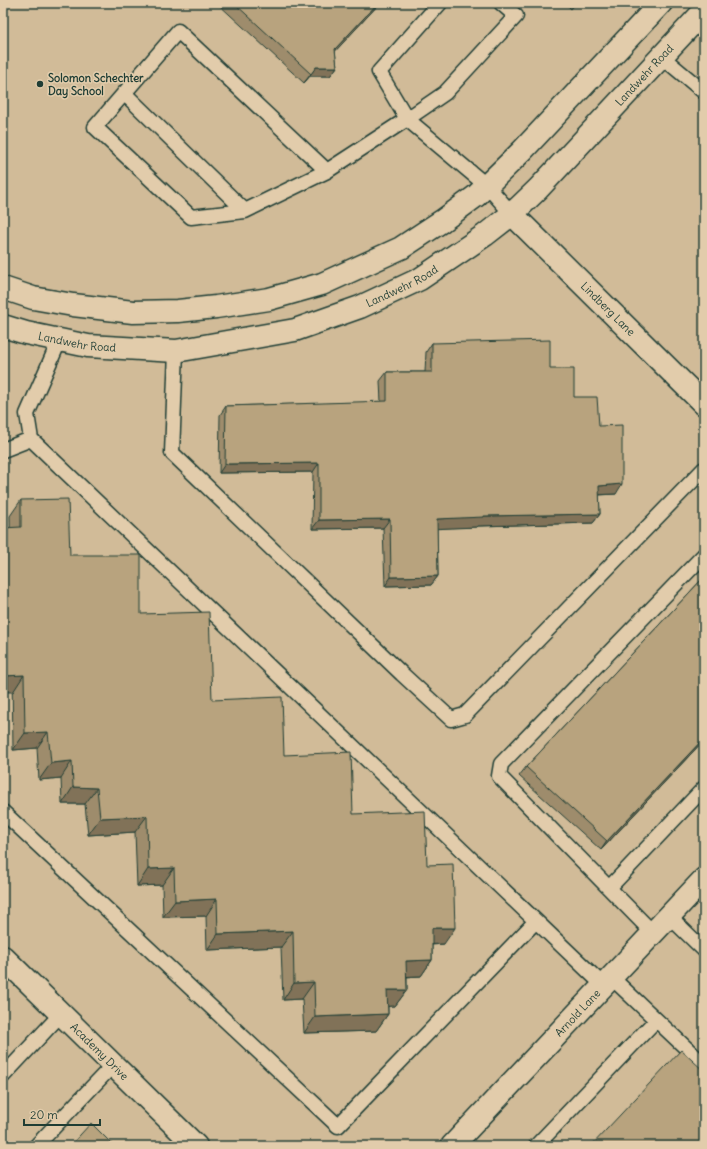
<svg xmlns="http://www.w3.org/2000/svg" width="707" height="1149" viewBox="0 0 707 1149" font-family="Delius,sans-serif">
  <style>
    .built { fill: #d1bb98 }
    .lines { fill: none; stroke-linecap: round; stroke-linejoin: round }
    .service-casing { stroke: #1f3d34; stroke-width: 17 }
    .minor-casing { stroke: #1f3d34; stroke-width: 25 }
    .tertiary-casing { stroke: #1f3d34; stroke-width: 25 }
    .service { stroke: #e2ccab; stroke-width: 14 }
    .minor { stroke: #e2ccab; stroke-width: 22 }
    .tertiary { stroke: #e2ccab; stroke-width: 22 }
    .wall { fill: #9e8c6c; stroke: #1f3d34 }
    .shaded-wall { fill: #817258; stroke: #1f3d34 }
    .building { fill: #b8a37e; stroke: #1f3d34 }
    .poi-dot { fill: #1f3d34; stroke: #e2ccab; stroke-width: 1.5 }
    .labels { text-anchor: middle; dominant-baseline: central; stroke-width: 3; stroke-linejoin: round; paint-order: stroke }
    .street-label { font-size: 11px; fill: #1f3d34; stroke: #e2ccab }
    .poi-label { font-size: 11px; font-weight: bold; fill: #1f3d34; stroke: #e2ccab; text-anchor: start }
  </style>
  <rect width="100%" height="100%" fill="#e1c9a6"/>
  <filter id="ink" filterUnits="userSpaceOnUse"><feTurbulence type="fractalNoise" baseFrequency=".025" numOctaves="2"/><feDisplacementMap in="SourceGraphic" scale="8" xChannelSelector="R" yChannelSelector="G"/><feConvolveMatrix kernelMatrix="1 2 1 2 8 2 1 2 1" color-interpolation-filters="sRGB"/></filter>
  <g filter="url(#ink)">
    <!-- built -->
    <path class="built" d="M3,3H704V1146H3Z"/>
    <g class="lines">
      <defs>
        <path id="service" d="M440,3L379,72L407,119L445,93L516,16L501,3
          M661,56L704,92
          M124,93L245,211
          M327,171L178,31L95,127L191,217L245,211L327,171L407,119L487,186L512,214
          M60,339L27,414L31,439L604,986
          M176,351L172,453L402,674L451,719L465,715L704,469
          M3,450L31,439
          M3,812L338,1126L536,921
          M609,888L704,788
          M669,916L704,950
          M653,933L499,776L501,764L704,555
          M611,977L704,1065
          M3,1076L61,1014
          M36,1146L113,1065
          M536,1146L656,1020"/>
        <g id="minor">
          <path id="s1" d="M512,214L704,404"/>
          <path id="s2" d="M3,957L196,1146"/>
          <path id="s3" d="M452,1146L704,879"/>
        </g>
        <g id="tertiary">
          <path d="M3,288L33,298L73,305L133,312L178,311L216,307L269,299L322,284L401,248L442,221L476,196L522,151L661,3"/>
          <path id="s4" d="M3,326L26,333L88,346L176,351L295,330L360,307L420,279L485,235L512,214L538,189L704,11"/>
        </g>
      </defs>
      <!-- service casing -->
      <use href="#service" class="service-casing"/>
      <!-- minor casing -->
      <use href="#minor" class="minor-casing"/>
      <!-- tertiary casing -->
      <use href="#tertiary" class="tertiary-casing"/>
      <!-- service -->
      <use href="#service" class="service"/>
      <!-- minor -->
      <use href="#minor" class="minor"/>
      <!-- tertiary -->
      <use href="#tertiary" class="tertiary"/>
    </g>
    <!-- wall -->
    <path class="wall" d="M217,3H380L335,51L337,67L330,76H310L304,83Z
      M565,3H576L571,9Z
      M432,343L550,369L599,426L616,494L599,495L600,514L593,523L478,526L477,527L437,528L438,576L431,585L385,586L383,528L312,529L313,472L219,473L220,415L226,406L381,402L380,381L387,372H425L426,352Z
      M21,500L70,555L141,614L212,700L284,755L353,814L427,865L444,944L432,945V960L421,976L407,977V990L395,1006H388V1014L376,1031L304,1033L302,999L283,1000L281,947L207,950L206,916L163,917L162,885L137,886L135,832L88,835L85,804H62L61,778L39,780L37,748L13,750L10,516Z
      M704,577V740L601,850L519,776L526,767Z"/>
    <!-- shaded-wall -->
    <path class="shaded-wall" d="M378,3H380L329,58L335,49Z
      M316,67H337L330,76H310L304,83Z
      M319,463L313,472L219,473L225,464Z
      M622,484L616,494L593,495L599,486Z
      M600,514L593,523L478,526L477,527L430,529L437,519L484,516Z
      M390,519L383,528L312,529L319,520Z
      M438,576L431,585L385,586L391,577Z
      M24,675L13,692H3V676Z
      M48,732L37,748L13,750L25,733Z
      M704,738V740L601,850L607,841Z
      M72,761L61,778L39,780L51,763Z
      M73,787L97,788L85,804H62Z
      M147,816L135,832L88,835L100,818Z
      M174,868L162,885L137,886L148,869Z
      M217,899L206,916L163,917L175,901Z
      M432,928H455L444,944L420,945Z
      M293,931L281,947L207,950L218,934Z
      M432,960L421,976L394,977L406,961Z
      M314,982L302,999L283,1000L294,983Z
      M387,990H407L395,1006L375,1007Z
      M388,1014L376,1031L304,1033L315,1017Z"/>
    <!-- building -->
    <path class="building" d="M234,3H378L335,49L337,67H316L311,74Z
      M550,340V369H574V397H597L599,426L622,425V484L599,486L600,514L484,516V517L437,519L438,576L391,577L390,519L319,520V463L225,464L226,406L387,401V372H432V343Z
      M68,499L70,555H141V614L209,612L212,700L282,697L284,755L351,752L353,814L425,811L427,865L453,864L455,928H432V960L406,961L407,990H387L388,1014L315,1017L314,982L294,983L293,931L218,934L217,899L175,901L174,868L148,869L147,816L100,818L97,788L73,787L72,761L51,763L48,732L25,733L24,675L3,676V528L21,527V500Z
      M704,577V738L607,841L526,767Z
      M681,1050L704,1071V1146H591Z
      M91,1123L114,1146H70Z"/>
  </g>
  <!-- markers -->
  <circle class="poi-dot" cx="40" cy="84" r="4"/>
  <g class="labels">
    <!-- street labels -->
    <g class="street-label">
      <text stroke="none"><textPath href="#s4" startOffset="736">Landwehr Road</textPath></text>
      <text stroke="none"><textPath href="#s4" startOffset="412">Landwehr Road</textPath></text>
      <text stroke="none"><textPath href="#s1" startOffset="135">Lindberg Lane</textPath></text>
      <text stroke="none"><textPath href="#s4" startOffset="76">Landwehr Road</textPath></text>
      <text stroke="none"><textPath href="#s3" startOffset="183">Arnold Lane</textPath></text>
      <text stroke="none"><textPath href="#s2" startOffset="135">Academy Drive</textPath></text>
    </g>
    <!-- poi labels -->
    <g class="poi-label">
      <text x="48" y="78">Solomon Schechter<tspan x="48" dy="13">Day School</tspan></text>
    </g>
  </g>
  <!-- margin -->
  <rect width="707" height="1149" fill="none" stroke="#e2ccab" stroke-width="16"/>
  <rect x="8" y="8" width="691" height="1133" fill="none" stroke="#1f3d34" stroke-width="1.5" filter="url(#ink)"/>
  <!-- scale -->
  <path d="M24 1119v6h76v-6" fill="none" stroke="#1f3d34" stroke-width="2"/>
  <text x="30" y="1119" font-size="12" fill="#1f3d34" stroke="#e2ccab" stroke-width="3" paint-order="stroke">20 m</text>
</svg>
